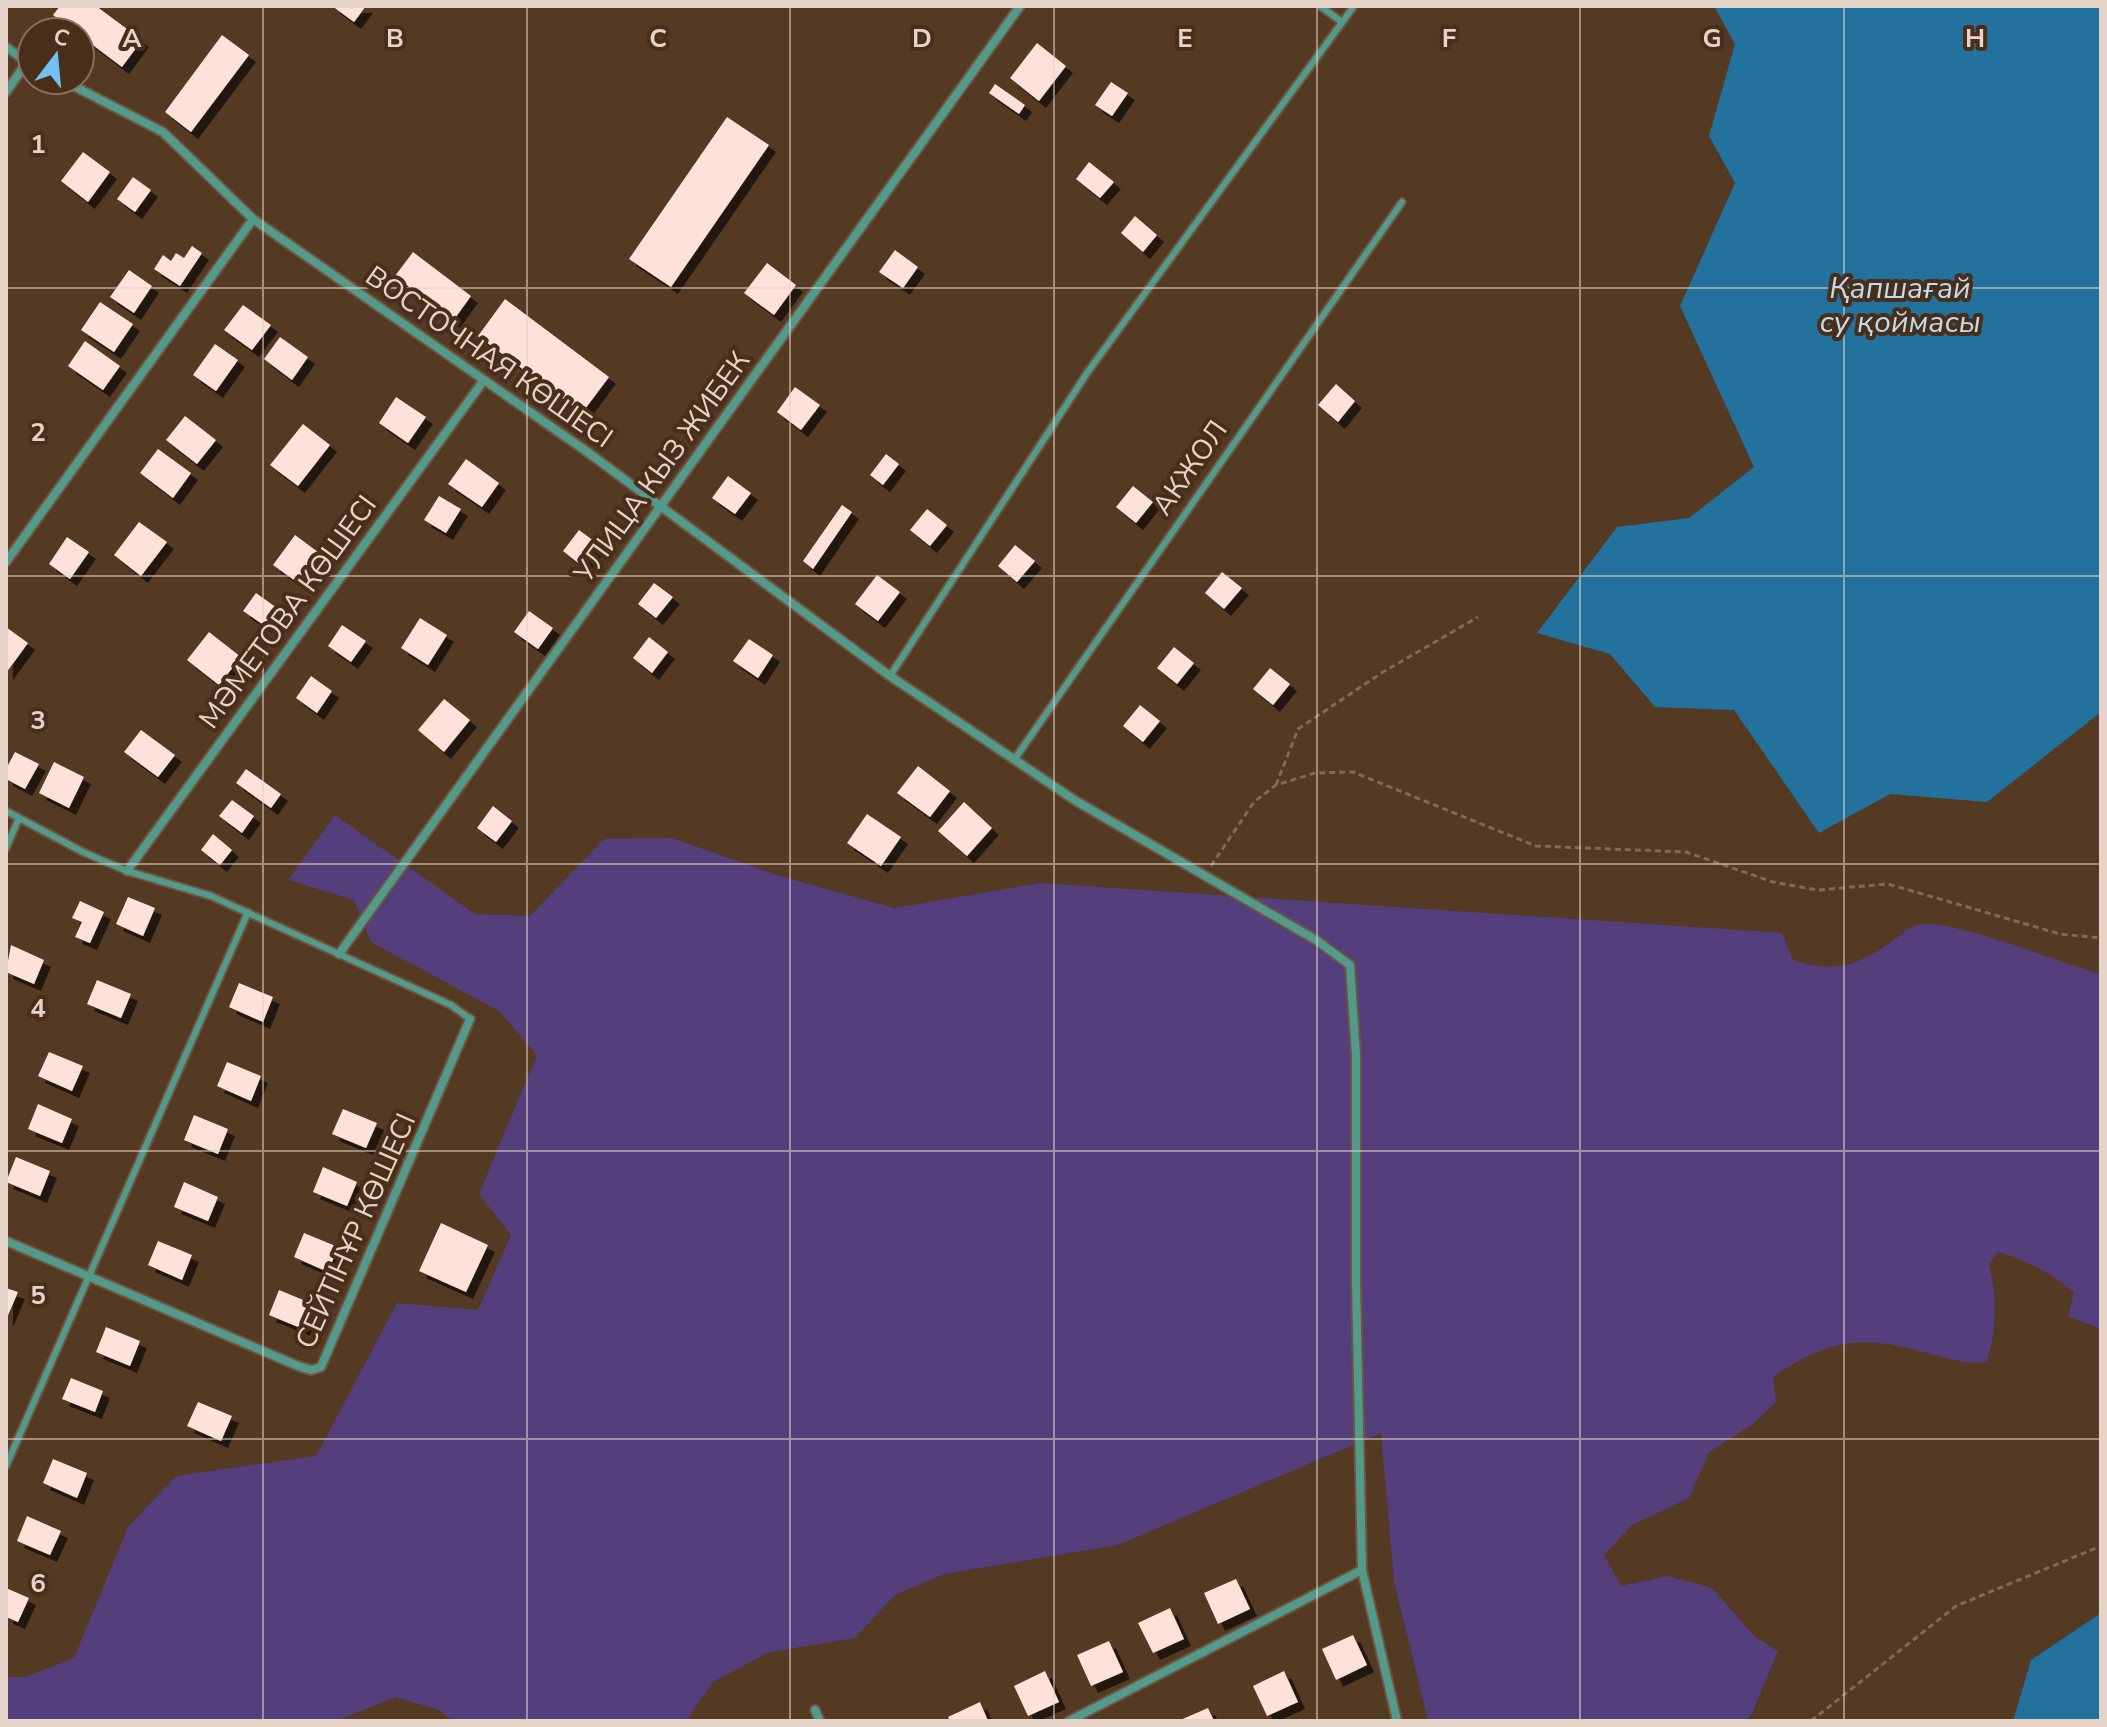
<svg xmlns="http://www.w3.org/2000/svg" width="2107" height="1727" viewBox="0 0 2107 1727" font-family="'Nunito Sans',sans-serif">
  <style>
    .green { fill: #543e7c }
    .water { fill: #23719d }
    .building { fill: #fee2d9; filter: url(#shadow) }
    .lines { fill: none; stroke-linecap: round; stroke-linejoin: round }
    .lane-casing { stroke: #6e5541; stroke-width: 10 }
    .street-casing { stroke: #6e5541; stroke-width: 12 }
    .path { stroke: #826a57; stroke-width: 3; stroke-dasharray: 6 4; stroke-linecap: butt }
    .lane { stroke: #539a8b; stroke-width: 6 }
    .street { stroke: #539a8b; stroke-width: 8 }
    .grid { fill: none; stroke: #e6d4c8; stroke-width: 2; stroke-opacity: 0.55 }
    .labels { text-anchor: middle; dominant-baseline: central; stroke-width: 8; stroke-linejoin: round; paint-order: stroke }
    .street-label { font-size: 28px; fill: #e6d4c8; stroke: #492e19 }
    .water-label { font-size: 30px; font-style: italic; fill: #c0dbee; stroke: #492e19 }
    .grid-label { font-size: 26px; text-anchor: middle; font-weight: bold; fill: #e6d4c8; stroke: #492e19; stroke-width: 8; stroke-linejoin: round; paint-order: stroke }
  </style>
  <defs>
    <filter id="shadow"><feDropShadow dx="7" dy="7" stdDeviation="0" flood-color="#0009"/></filter>
  </defs>
  <rect width="100%" height="100%" fill="#543923"/>
  <!-- green -->
  <path class="green" d="M335,815L475,914L530,916L604,839L672,838L780,876L894,908L1040,883L1782,933L1793,960C1837,973 1854,967 1891,942C1898,937 1908,927 1917,925C1949,916 2061,964 2101,974V1329L2068,1316L2074,1292C2050,1272 2028,1261 1998,1252L1989,1264C1997,1299 1997,1327 1987,1362C1964,1365 1943,1357 1920,1351C1858,1334 1825,1341 1773,1377L1776,1402L1753,1424L1709,1452L1689,1498L1632,1525L1604,1555L1621,1586L1668,1576L1712,1588L1754,1636L1778,1651L1751,1716L1744,1721H1428L1394,1582L1381,1433L1118,1545L944,1574L895,1595L855,1638L769,1652L713,1682L686,1721H453L439,1710L395,1697L337,1721H6V1677H26L74,1658L128,1527L176,1476L316,1456L397,1303L478,1310L511,1235L479,1194L537,1055L499,1011L371,942L354,900L288,880Z"/>
  <!-- water -->
  <path class="water" d="M1714,6H2101V712L1987,802L1890,794L1819,833L1734,710L1655,707L1610,654L1537,633L1617,527L1689,518L1754,467L1680,306L1735,183L1709,136L1735,44Z
    M2101,1613V1721H2013L2031,1660Z"/>
  <!-- building -->
  <path class="building" d="M60,6H96L142,40L122,67L53,15Z
    M332,6H366L354,22Z
    M222,35L249,55L191,132L165,112Z
    M1037,43L1066,66L1039,101L1010,78Z
    M1111,82L1128,93L1112,116L1095,105Z
    M995,84L1025,105L1019,114L989,93Z
    M727,117L769,145L671,287L629,259Z
    M83,152L110,172L88,202L61,181Z
    M1089,162L1114,182L1100,198L1076,179Z
    M133,177L151,190L135,212L117,199Z
    M1135,216L1157,235L1143,252L1121,233Z
    M192,246L202,253L180,286L154,269L163,255L171,261L176,253L184,258Z
    M895,250L918,267L903,288L879,272Z
    M413,252L471,296L453,321L395,276Z
    M767,263L796,285L774,315L744,293Z
    M129,270L152,286L134,313L110,297Z
    M505,299L609,377L582,413L478,336Z
    M100,302L133,324L114,352L81,330Z
    M243,305L271,325L252,350L224,330Z
    M280,337L308,357L292,380L264,359Z
    M85,341L120,366L103,390L68,366Z
    M215,344L238,360L216,391L193,375Z
    M1336,384L1355,401L1338,422L1318,405Z
    M795,387L820,405L801,430L777,412Z
    M396,397L426,417L408,443L379,423Z
    M185,416L216,440L197,464L166,440Z
    M303,424L330,445L298,486L270,465Z
    M158,449L191,473L173,498L140,473Z
    M886,454L899,464L883,485L870,475Z
    M466,459L499,483L482,507L448,484Z
    M728,476L751,493L735,514L712,498Z
    M1133,486L1153,502L1136,523L1116,507Z
    M439,496L461,509L446,533L424,520Z
    M842,505L852,512L813,569L803,561Z
    M927,509L947,525L930,546L910,530Z
    M139,522L167,542L141,576L114,555Z
    M579,530L598,544L582,566L563,551Z
    M295,535L322,555L301,585L273,565Z
    M67,537L89,552L70,579L49,564Z
    M1015,545L1035,561L1017,582L998,566Z
    M1222,572L1242,588L1224,609L1205,593Z
    M877,575L900,592L878,621L855,604Z
    M654,583L673,597L656,618L638,604Z
    M256,593L277,608L265,626L243,611Z
    M529,611L553,628L538,649L514,632Z
    M420,618L447,635L428,665L401,648Z
    M342,625L366,641L351,662L328,646Z
    M6,627L28,643L6,673Z
    M209,632L241,657L219,685L187,660Z
    M649,637L668,652L652,673L633,658Z
    M749,639L773,655L758,678L733,661Z
    M1174,647L1194,663L1177,684L1157,668Z
    M1270,668L1290,684L1273,705L1253,689Z
    M311,676L332,691L317,713L296,698Z
    M444,699L470,720L444,752L418,730Z
    M1140,705L1160,721L1143,742L1123,726Z
    M141,730L175,755L158,777L124,752Z
    M15,752L39,764L25,789L6,779V769Z
    M54,762L84,777L69,808L39,793Z
    M918,766L950,791L930,817L897,793Z
    M246,769L281,794L271,808L236,783Z
    M232,800L254,816L242,833L219,816Z
    M964,802L992,828L967,856L938,831Z
    M493,806L512,821L496,842L477,828Z
    M867,814L901,837L881,866L847,843Z
    M213,834L232,850L220,865L201,850Z
    M128,897L155,908L143,936L116,924Z
    M80,901L104,912L90,943L75,937L82,922L72,918Z
    M11,945L44,960L34,984L6,972Z
    M97,980L131,994L121,1018L87,1004Z
    M239,983L273,997L263,1022L229,1007Z
    M49,1052L83,1066L72,1091L38,1076Z
    M227,1062L261,1076L251,1101L217,1086Z
    M38,1104L72,1119L62,1143L28,1129Z
    M343,1109L377,1123L366,1148L332,1134Z
    M194,1115L228,1129L218,1154L184,1140Z
    M16,1157L50,1171L40,1196L6,1182Z
    M323,1167L357,1182L347,1206L313,1192Z
    M184,1182L218,1197L208,1221L174,1207Z
    M441,1223L488,1245L466,1292L419,1271Z
    M304,1233L338,1247L328,1272L294,1257Z
    M158,1241L192,1255L182,1280L148,1265Z
    M6,1288L18,1292L6,1320Z
    M279,1290L313,1304L303,1329L269,1315Z
    M106,1327L140,1341L130,1366L96,1352Z
    M71,1378L103,1391L95,1412L62,1399Z
    M198,1402L232,1416L221,1441L187,1426Z
    M53,1459L87,1473L77,1498L43,1483Z
    M27,1516L61,1531L50,1555L17,1541Z
    M1236,1579L1250,1609L1218,1624L1204,1593Z
    M6,1588L29,1598L18,1622L6,1617Z
    M1170,1608L1184,1639L1153,1653L1138,1623Z
    M1353,1635L1367,1665L1336,1680L1322,1649Z
    M1109,1641L1123,1672L1091,1686L1077,1655Z
    M1045,1671L1059,1702L1028,1716L1014,1686Z
    M1284,1671L1298,1702L1267,1716L1253,1686Z
    M980,1702L988,1721H950L948,1717Z
    M1208,1708L1214,1721H1178Z"/>
  <g class="lines">
    <defs>
      <path id="lane" d="M1320,6L1342,22
        M890,676L1087,373L1354,6
        M1014,760L1402,202
        M6,811L83,852L127,871L211,896L451,1005L470,1019
        M6,848L19,818
        M6,1466L248,912"/>
      <path id="street" d="M6,47L32,65
        M62,80L163,132L253,219L586,451L890,676L1076,801L1316,940L1350,965L1356,1055V1283L1362,1570L1397,1721
        M6,92L27,62
        M6,562L253,219
        M127,871L484,380
        M339,954L1020,6
        M6,1241L298,1366L311,1370L321,1367L470,1019
        M815,1710L820,1721
        M1069,1721L1362,1570"/>
    </defs>
    <!-- lane casing -->
    <use href="#lane" class="lane-casing"/>
    <!-- street casing -->
    <use href="#street" class="street-casing"/>
    <!-- path -->
    <path class="path" d="M1276,785L1298,729L1383,672L1478,617
      M1211,866L1254,802L1276,785L1315,773L1353,772L1536,846L1686,852L1773,882L1818,890L1888,884L2060,934L2101,938
      M1811,1721L1956,1606L2101,1546"/>
    <!-- lane -->
    <use href="#lane" class="lane"/>
    <!-- street -->
    <use href="#street" class="street"/>
  </g>
  <!-- grid -->
  <path class="grid" d="M263,6V1721M527,6V1721M790,6V1721M1054,6V1721M1317,6V1721M1580,6V1721M1844,6V1721M6,288H2101M6,576H2101M6,864H2101M6,1151H2101M6,1439H2101"/>
  <g class="labels">
    <!-- street labels -->
    <g class="street-label">
      <text transform="translate(489 357) rotate(35)">ВОСТОЧНАЯ КӨШЕСІ</text>
      <text transform="translate(662 467) rotate(-54)">УЛИЦА КЫЗ ЖИБЕК</text>
      <text transform="translate(1190 468) rotate(-55)">АКЖОЛ</text>
      <text transform="translate(288 612) rotate(-54)">МӘМЕТОВА КӨШЕСІ</text>
      <text transform="translate(356 1231) rotate(-66)">СЕЙТІНҰР КӨШЕСІ</text>
    </g>
    <!-- water labels -->
    <g class="water-label">
      <text x="1900" y="288">Қапшағай<tspan x="1900" dy="34">су қоймасы</tspan></text>
    </g>
  </g>
  <g class="grid-label">
    <text x="132" y="47">A</text>
    <text x="395" y="47">B</text>
    <text x="658" y="47">C</text>
    <text x="922" y="47">D</text>
    <text x="1185" y="47">E</text>
    <text x="1449" y="47">F</text>
    <text x="1712" y="47">G</text>
    <text x="1975" y="47">H</text>
    <text x="38" y="153">1</text>
    <text x="38" y="441">2</text>
    <text x="38" y="729">3</text>
    <text x="38" y="1017">4</text>
    <text x="38" y="1304">5</text>
    <text x="38" y="1592">6</text>
  </g>
  <!-- border -->
  <rect width="2107" height="1727" fill="none" stroke="#e6d4c8" stroke-width="16"/>
  <!-- north arrow -->
  <g transform="translate(56 56) rotate(16)"><circle r="38" fill="#492e19" stroke="#88705f" stroke-width="2"/>
  <path d="M0-6L14 30L0 20L-14 30Z" fill="#71c1f5"/>
  <text y="-12" font-size="22" font-weight="bold" text-anchor="middle" fill="#e6d4c8">С</text>
  </g>
</svg>
